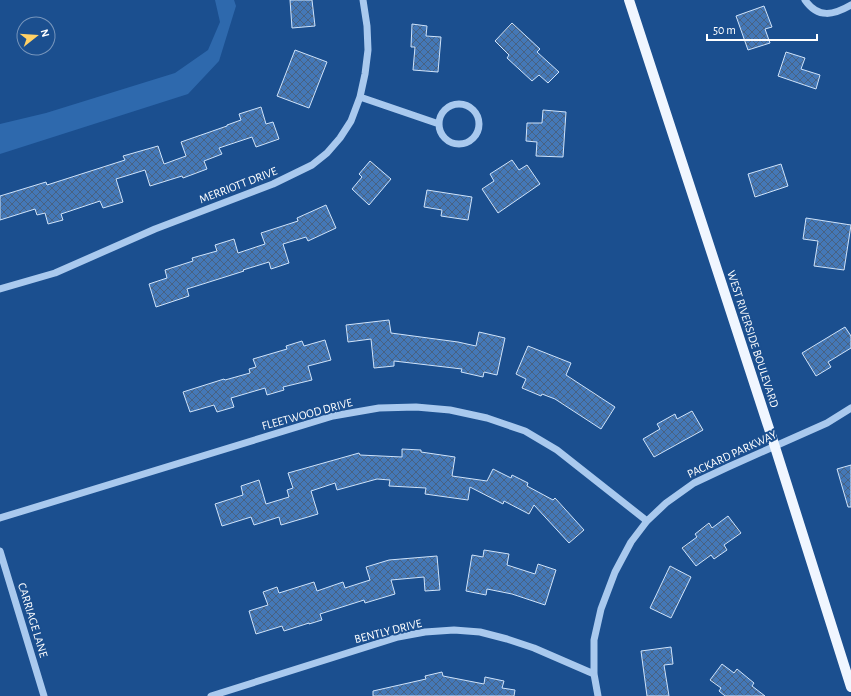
<svg xmlns="http://www.w3.org/2000/svg" width="851" height="696" viewBox="0 0 851 696" font-family="'Alegreya Sans',sans-serif">
  <style>
    .grass { fill: #2e69ad }
    .building { fill: url(#building-cross-hatch); stroke: #cfe3fa }
    .lines { fill: none; stroke-linecap: round; stroke-linejoin: round }
    .minor { stroke: #a9c9ee; stroke-width: 7 }
    .major { stroke: #f0f6ff; stroke-width: 10 }
    .labels { text-anchor: middle; dominant-baseline: central; stroke-width: 4; stroke-linejoin: round; paint-order: stroke }
    .street-label { font-size: 12px; fill: #fff; stroke: #1b4f8f }
  </style>
  <defs>
    <pattern id="building-cross-hatch" width="8" height="8" patternUnits="userSpaceOnUse"><rect width="8" height="8" fill="#4478b7"/><path d="M0 0l8 8M0 8l8-8" fill="none" stroke="#486282"/></pattern>
  </defs>
  <rect width="100%" height="100%" fill="#1b4f8f"/>
  <!-- grass -->
  <path class="grass" d="M215,0H234L236,6L219,61L188,94L0,154V124L46,113L175,73L208,50L220,22Z"/>
  <!-- building -->
  <path class="building" d="M290,0H312L315,26L292,28Z
    M764,6L772,27L765,29L770,43L748,50L736,16Z
    M512,23L540,49L537,52L559,72L548,83L539,75L532,81L507,58L509,55L495,41Z
    M412,24L427,26L426,36L441,37L438,72L413,70L415,47H411Z
    M295,50L327,62L309,108L277,96Z
    M786,52L805,58L801,69L820,75L816,89L778,76Z
    M261,107L266,124L273,122L279,139L256,147L252,137L219,148L222,154L204,161L207,169L183,178L182,176L150,186L145,170L116,179L123,202L103,208L100,201L61,214L63,220L48,224L45,213L37,215L35,209L0,220V196L46,182L47,185L125,160L123,156L158,146L164,164L186,156L181,142L227,126V125L241,120L239,114Z
    M543,110L566,112L563,157L536,156L537,142L526,141L527,123H542Z
    M512,160L519,170L527,165L540,184L498,213L482,189L494,181L490,174Z
    M370,161L391,179L369,205L352,189L362,177L359,174Z
    M781,164L788,186L755,197L748,174Z
    M427,190L472,197L468,220L441,216L442,210L424,207Z
    M326,205L336,228L308,241L306,237L283,244L289,263L271,269L269,262L243,270L244,271L187,289L189,296L156,307L149,284L167,278L165,270L193,261L192,258L217,251L215,245L234,239L238,253L265,244L261,233L298,221L297,218Z
    M806,218L851,225L844,270L814,266L818,241L803,239Z
    M389,320L391,333L458,342L476,346L479,332L505,338L497,375L484,372L483,377L461,372L462,369L394,361V366L374,368L371,339L348,342L346,325Z
    M845,327L851,336V348L828,362L831,367L816,376L802,353Z
    M325,340L331,360L308,366L312,380L283,387L284,390L267,395L265,388L231,398L234,407L217,412L214,405L190,412L183,392L224,379L225,380L250,373L249,369L256,367L253,359L287,349L286,346L302,341L304,346Z
    M528,346L571,363L566,375L615,407L601,429L555,399L542,394L541,396L522,388L526,379L516,374Z
    M692,411L703,430L654,457L643,439L660,429L657,424L675,414L677,419Z
    M402,449L421,450V452L455,457L452,476L487,481L493,469L511,478L512,475L528,483L527,486L553,500L555,498L584,530L569,543L534,505L529,514L504,501L503,504L470,487L468,500L425,494L426,488L389,486L390,480L377,479L337,490L335,483L311,491L318,514L281,525L279,517L254,525L251,517L222,526L215,504L243,495L241,486L259,480L266,504L289,497L287,490L293,488L288,473L359,453L360,455L402,457Z
    M851,465V507H848L837,469Z
    M728,516L741,533L724,545L727,550L714,559L711,555L696,566L682,548L697,537L695,534L709,523L712,528Z
    M484,550L509,554L507,565L535,574L538,564L556,570L545,605L512,594L487,589L486,595L466,591L472,555L483,557Z
    M437,556L440,590L425,591L424,577L391,580L395,594L365,603L364,600L320,614L322,620L309,624V623L284,631L282,626L256,634L249,611L268,605L263,592L277,587L279,593L314,582L317,591L343,582L345,588L370,580L366,567L389,560Z
    M670,566L691,577L671,618L650,608Z
    M671,647L673,664L664,665L669,696H647L641,651Z
    M722,664L734,673L737,669L754,683L752,686L765,696H725L719,691L721,688L710,680Z
    M442,672L443,676L484,684L485,677L504,681L502,688L515,690L514,696H373V691L426,679L425,676Z"/>
  <g class="lines">
    <!-- minor -->
    <path class="minor" d="M805,0C818,19 834,15 851,5
      M360,97L439,124
      M439 124a20 20 0 1 1 40 0a20 20 0 1 1-40 0Z
      M0,289L55,273L155,229L273,184L312,165L327,153L340,138L351,121L360,97L365,74L368,50L367,26L363,0
      M0,518L333,416L379,408L416,407L450,410L487,418L525,431L557,450L647,521
      M0,551L44,696
      M211,696L398,637L425,632L454,630L480,632L507,639L534,648L594,674
      M598,696L594,674V640L601,609L615,572L631,542L647,521L666,503L694,483L728,467L827,423L851,408"/>
    <!-- major -->
    <path class="major" d="M629,0L775,447L851,687"/>
  </g>
  <g class="labels">
    <!-- street labels -->
    <g class="street-label">
      <text transform="translate(238 185) rotate(-21)">MERRIOTT DRIVE</text>
      <text transform="translate(753 339) rotate(72)">WEST RIVERSIDE BOULEVARD</text>
      <text transform="translate(307 414) rotate(-15)">FLEETWOOD DRIVE</text>
      <text transform="translate(732 454) rotate(-25)">PACKARD PARKWAY</text>
      <text transform="translate(33 620) rotate(73)">CARRIAGE LANE</text>
      <text transform="translate(388 631) rotate(-14)">BENTLY DRIVE</text>
    </g>
  </g>
  <!-- north arrow -->
  <g transform="translate(36 36) rotate(73)"><circle r="19" fill="#1b4f8f" stroke="#7695bc"/>
  <path d="M0-3L7 15L0 10L-7 15Z" fill="#ffd166"/>
  <text y="-6" font-size="11" font-weight="bold" text-anchor="middle" fill="#ffffff">N</text>
  </g>
  <!-- scale -->
  <path d="M707 34v6h110v-6" fill="none" stroke="#ffffff" stroke-width="2"/>
  <text x="713" y="34" font-size="12" fill="#ffffff" stroke="#1b4f8f" stroke-width="3" paint-order="stroke">50 m</text>
</svg>
